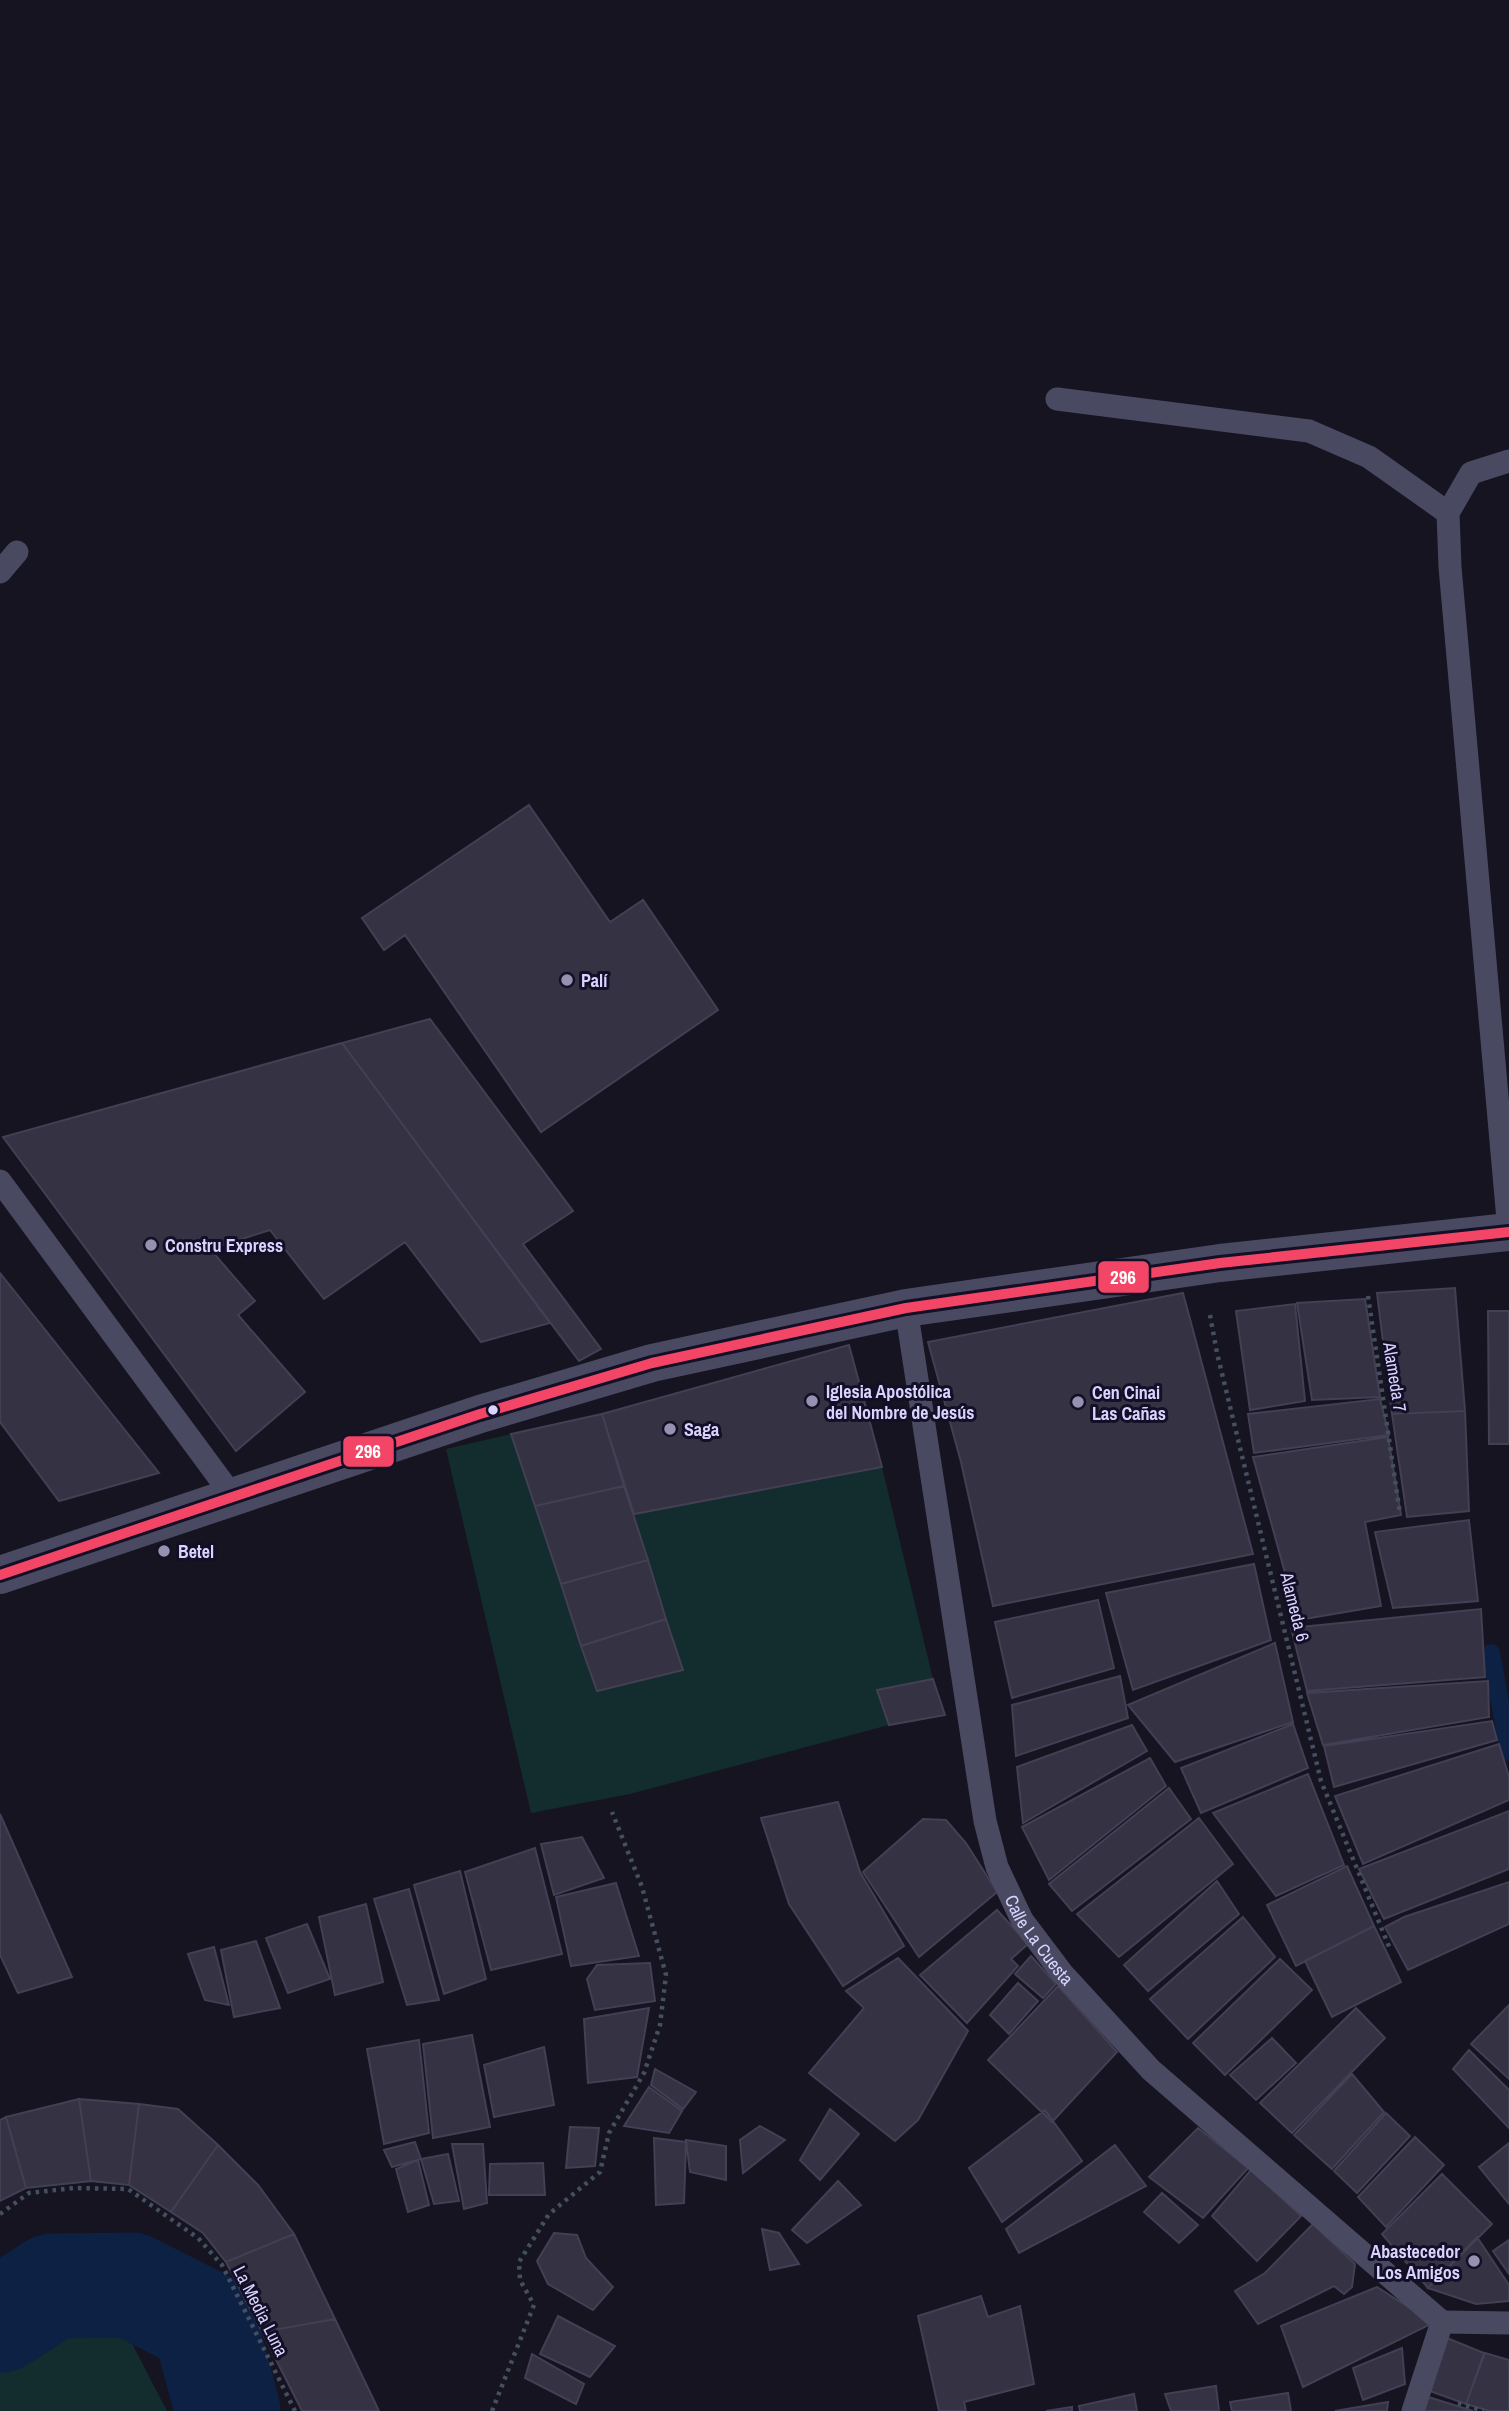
<svg xmlns="http://www.w3.org/2000/svg" width="1509" height="2411" viewBox="0 0 1509 2411" font-family="'Archivo Narrow',sans-serif">
  <style>
    .green { fill: #132c2d }
    .lines { fill: none; stroke-linecap: round; stroke-linejoin: round }
    .stream { stroke: #0d2144; stroke-width: 18 }
    .river { stroke: #0d2144; stroke-width: 105 }
    .building { fill: #343243; stroke: #433f54; stroke-width: 2 }
    .path { stroke: #44505f; stroke-width: 4.5; stroke-dasharray: 3.5 5; stroke-linecap: butt }
    .lane { stroke: #4a4962; stroke-width: 23 }
    .street { stroke: #4a4962; stroke-width: 38 }
    .bus-1-casing { stroke: #130f26; stroke-width: 16 }
    .bus-1 { stroke: #f34667; stroke-width: 10 }
    .poi-dot { fill: #9591b1; stroke: #130f26; stroke-width: 2.5 }
    .bus-dot { fill: #d9d4ff; stroke: #130f26; stroke-width: 2.5 }
    .labels { text-anchor: middle; dominant-baseline: central; stroke-width: 6; stroke-linejoin: round; paint-order: stroke }
    .poi-label { font-size: 18px; font-weight: bold; fill: #d9d4ff; stroke: #130f26; text-anchor: start }
    .street-label { font-size: 18px; fill: #d9d4ff; stroke: #130f26 }
    .line-badge { stroke: #130f26; stroke-width: 2.5 }
    .badge-label { font-size: 19px; text-anchor: middle; font-weight: bold; fill: #fff }
  </style>
  <rect width="100%" height="100%" fill="#161421"/>
  <!-- green -->
  <path class="green" d="M511,1434L596,1691L683,1670L634,1514L882,1467L933,1679L878,1690L889,1725L630,1794L531,1813L446,1449Z
    M75,2234L167,2411H0V2290Z"/>
  <g class="lines">
    <!-- stream -->
    <path class="stream" d="M1491,1653L1509,1752"/>
    <!-- river -->
    <path class="river" d="M0,2320L53,2286L131,2285L204,2322L228,2411"/>
  </g>
  <!-- building -->
  <path class="building" d="M529,805L610,922L643,900L718,1010L541,1132L405,935L384,950L362,918Z
    M430,1019L573,1211L523,1244L601,1349L579,1361L342,1043Z
    M342,1043L550,1323L481,1342L405,1242L324,1299L270,1230L210,1249L255,1301L238,1315L305,1392L236,1451L3,1137Z
    M0,1273L159,1473L59,1501L0,1422Z
    M1455,1288L1465,1411L1392,1414L1377,1293Z
    M1183,1293L1253,1554L993,1606L961,1462L928,1342Z
    M1365,1299L1380,1397L1312,1400L1297,1303Z
    M1295,1304L1305,1401L1250,1410L1236,1311Z
    M1488,1311H1509V1444H1489Z
    M849,1345L882,1467L634,1514L602,1414Z
    M1380,1399L1389,1435L1254,1453L1248,1414Z
    M1465,1411L1469,1511L1407,1517L1392,1414Z
    M602,1414L624,1486L535,1506L511,1434Z
    M1388,1437L1401,1515L1365,1522L1381,1606L1298,1620L1253,1457Z
    M624,1486L648,1560L561,1584L535,1506Z
    M1469,1520L1478,1601L1393,1608L1375,1532Z
    M648,1560L666,1619L581,1646L561,1584Z
    M1254,1564L1271,1640L1133,1690L1106,1593Z
    M1098,1600L1114,1668L1012,1698L995,1622Z
    M1481,1609L1485,1677L1307,1691L1291,1628Z
    M666,1619L683,1670L597,1691L581,1646Z
    M1275,1643L1293,1722L1175,1762L1128,1705Z
    M1120,1676L1128,1718L1016,1756L1012,1705Z
    M933,1679L945,1715L889,1725L877,1690Z
    M1488,1681L1489,1717L1323,1745L1307,1693Z
    M1492,1721L1497,1740L1334,1787L1324,1746Z
    M1293,1724L1308,1768L1201,1813L1181,1768Z
    M1132,1725L1147,1751L1023,1823L1017,1767Z
    M1499,1744L1509,1777V1800L1363,1864L1335,1796Z
    M1150,1758L1166,1786L1049,1880L1022,1827Z
    M1308,1774L1344,1865L1276,1896L1213,1813Z
    M1169,1788L1191,1819L1072,1911L1049,1884Z
    M838,1802L860,1872L904,1946L843,1986L789,1904L761,1818Z
    M1509,1811V1869L1384,1919L1359,1869Z
    M0,1814L72,1977L18,1993L0,1955Z
    M1199,1818L1233,1864L1119,1957L1077,1914Z
    M923,1819L946,1820L966,1843L997,1892L919,1957L863,1872Z
    M582,1837L604,1878L554,1895L541,1844Z
    M535,1848L562,1954L491,1970L465,1872Z
    M1347,1866L1374,1926L1296,1966L1267,1905Z
    M460,1871L486,1979L444,1994L414,1885Z
    M1217,1881L1239,1914L1148,1991L1124,1965Z
    M1509,1882V1924L1408,1970L1385,1927L1404,1917Z
    M616,1883L639,1956L571,1966L556,1897Z
    M409,1889L439,2000L407,2005L374,1899Z
    M366,1904L383,1982L335,1995L319,1917Z
    M997,1910L1028,1944L1011,1959L1018,1966L967,2023L920,1975Z
    M1243,1917L1275,1957L1188,2039L1150,1999Z
    M307,1924L330,1979L288,1993L266,1938Z
    M1374,1926L1401,1982L1332,2017L1305,1961Z
    M256,1941L280,2008L234,2017L221,1950Z
    M214,1947L229,2005L205,2000L188,1954Z
    M1031,1956L1056,1984L1043,1998L1015,1974Z
    M898,1958L968,2031L918,2120L895,2141L809,2073L864,2008L846,1991Z
    M1280,1959L1312,1990L1225,2075L1193,2043Z
    M650,1963L655,2001L595,2010L587,1979L597,1965Z
    M1018,1983L1038,2001L1009,2034L990,2015Z
    M1058,1986L1117,2052L1052,2122L988,2060Z
    M1509,2005V2079L1471,2044Z
    M649,2008L637,2077L588,2083L584,2019Z
    M1356,2008L1385,2038L1292,2133L1260,2103Z
    M472,2035L490,2127L433,2138L423,2044Z
    M1272,2038L1296,2063L1256,2100L1230,2075Z
    M419,2040L429,2133L384,2144L367,2049Z
    M544,2047L554,2105L494,2117L484,2065Z
    M1469,2050L1509,2090V2128L1453,2069Z
    M655,2069L696,2092L683,2109L651,2085Z
    M1352,2074L1384,2112L1332,2169L1294,2135Z
    M649,2087L682,2111L669,2133L624,2126Z
    M79,2099L91,2181L26,2188L6,2117Z
    M79,2099L139,2104L129,2185L91,2181Z
    M139,2104L178,2109L218,2145L171,2212L129,2185Z
    M830,2109L859,2134L820,2180L800,2160Z
    M1045,2110L1082,2161L1002,2222L969,2168Z
    M1386,2113L1410,2136L1357,2193L1334,2171Z
    M6,2117L26,2188L0,2201V2120Z
    M760,2126L785,2140L743,2173L740,2140Z
    M570,2127L599,2128L595,2166L566,2168Z
    M1198,2128L1248,2168L1203,2218L1149,2177Z
    M1415,2137L1444,2165L1386,2227L1358,2197Z
    M654,2138L686,2142L684,2203L656,2205Z
    M686,2140L726,2146V2180L690,2172Z
    M415,2142L421,2159L392,2167L384,2150Z
    M1509,2143V2204L1479,2167Z
    M452,2144H483L487,2203L464,2209Z
    M218,2145L258,2185L294,2234L226,2262L203,2233L171,2212Z
    M1115,2145L1146,2186L1019,2253L1006,2229Z
    M448,2154L459,2201L434,2204L421,2159Z
    M418,2160L429,2205L408,2212L396,2169Z
    M543,2163L545,2195H489L490,2164Z
    M1251,2170L1301,2216L1257,2261L1212,2216Z
    M1442,2174L1492,2224L1428,2288L1382,2234Z
    M838,2181L861,2205L807,2243L792,2230Z
    M1162,2193L1198,2225L1179,2243L1144,2212Z
    M1313,2224L1355,2264L1352,2287L1344,2294L1334,2286L1258,2324L1235,2291L1265,2273Z
    M762,2229L779,2233L799,2264L770,2270Z
    M554,2233L577,2235L586,2258L613,2287L593,2310L548,2284L537,2261Z
    M294,2234L335,2319L262,2332L226,2262Z
    M1477,2237L1509,2285V2301L1476,2304L1428,2288Z
    M1509,2240V2274L1493,2251Z
    M1377,2287L1433,2323L1303,2387L1281,2326Z
    M981,2296L988,2317L1020,2306L1034,2384L964,2402L966,2411H939L918,2316Z
    M558,2316L615,2346L590,2377L540,2354Z
    M335,2319L379,2411H302L262,2332Z
    M1442,2336L1484,2353L1466,2404L1424,2389Z
    M1402,2348L1405,2384L1363,2400L1353,2368Z
    M1485,2353L1509,2360V2411H1490L1466,2404Z
    M532,2354L584,2384L576,2404L525,2378Z
    M1216,2386L1219,2411H1171L1165,2394Z
    M1288,2393L1291,2411H1232L1230,2402Z
    M1134,2394L1137,2411H1080L1079,2406Z
    M1422,2395L1473,2411H1418Z
    M1388,2402L1387,2411H1335Z
    M1072,2407V2411H1046Z"/>
  <g class="lines">
    <!-- path -->
    <path class="path" d="M1368,1296L1400,1514
      M1210,1315L1217,1353L1321,1781L1390,1949
      M0,2214L29,2193L74,2188L128,2189L198,2238L222,2265L295,2411
      M1458,2403L1484,2411
      M492,2411L534,2305L520,2280L519,2262L549,2214L600,2172L609,2133L644,2073L660,2025L666,1975L642,1887L612,1812"/>
    <!-- lane -->
    <g class="lane">
      <path d="M1057,399L1309,431L1369,457L1448,513"/>
      <path d="M1509,461L1471,473L1448,513L1450,567L1509,1231"/>
      <path d="M0,572L17,552"/>
      <path d="M0,1181L234,1498"/>
      <path id="s1" d="M906,1308L985,1821L997,1867L1022,1920L1062,1973L1151,2070L1442,2322L1413,2411"/>
      <path d="M1442,2322L1509,2323"/>
    </g>
    <!-- street -->
    <path class="street" d="M0,1575L480,1414L652,1363L906,1308L1220,1263L1509,1232"/>
    <defs>
      <path id="bus-1" d="M0,1575L480,1414L652,1363L906,1308L1220,1263L1509,1232"/>
    </defs>
    <!-- bus-1 casing -->
    <use href="#bus-1" class="bus-1-casing"/>
    <!-- bus-1 -->
    <use href="#bus-1" class="bus-1"/>
  </g>
  <!-- markers -->
  <g class="poi-dot">
    <circle cx="567" cy="980" r="7"/>
    <circle cx="151" cy="1245" r="7"/>
    <circle cx="812" cy="1401" r="7"/>
    <circle cx="1078" cy="1402" r="7"/>
    <circle cx="670" cy="1429" r="7"/>
    <circle cx="164" cy="1551" r="7"/>
    <circle cx="1474" cy="2261" r="7"/>
  </g>
  <circle class="bus-dot" cx="493" cy="1410" r="6"/>
  <g class="labels">
    <!-- poi labels -->
    <g class="poi-label">
      <text x="581" y="980">Palí</text>
      <text x="165" y="1245">Constru Express</text>
      <text x="826" y="1391">Iglesia Apostólica<tspan x="826" dy="21">del Nombre de Jesús</tspan></text>
      <text x="1092" y="1392">Cen Cinai<tspan x="1092" dy="21">Las Cañas</tspan></text>
      <text x="684" y="1429">Saga</text>
      <text x="178" y="1551">Betel</text>
      <text x="1460" y="2251" text-anchor="end">Abastecedor<tspan x="1460" dy="21">Los Amigos</tspan></text>
    </g>
    <!-- street labels -->
    <g class="street-label">
      <text transform="translate(1395 1377) rotate(81)">Alameda 7</text>
      <text transform="translate(1295 1607) rotate(76)">Alameda 6</text>
      <text stroke="none"><textPath href="#s1" startOffset="651">Calle La Cuesta</textPath></text>
      <text transform="translate(261 2311) rotate(63)">La Media Luna</text>
    </g>
  </g>
  <g class="line-badge">
    <rect x="1097" y="1260" width="53" height="34" rx="7" fill="#f34667"/>
    <rect x="342" y="1435" width="53" height="33" rx="7" fill="#f34667"/>
  </g>
  <g class="badge-label">
    <text x="1123" y="1284">296</text>
    <text x="368" y="1458">296</text>
  </g>
</svg>
